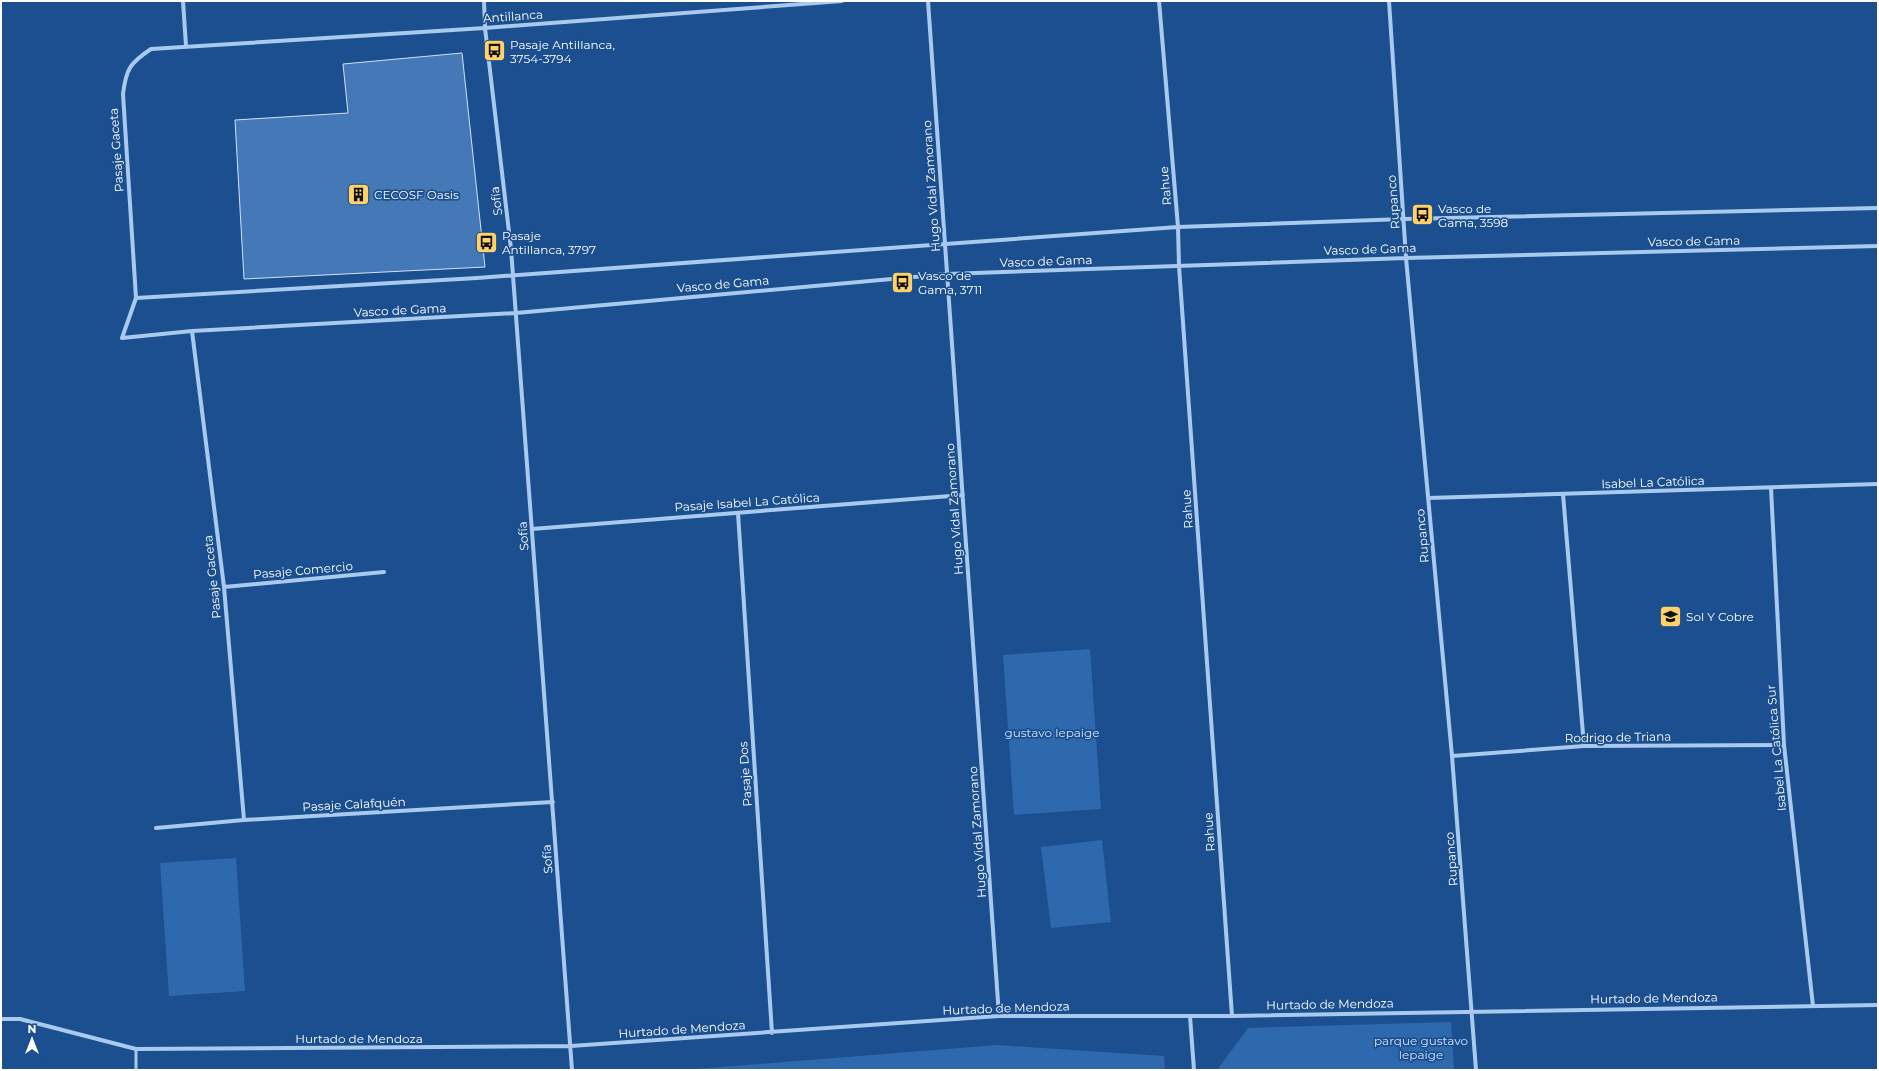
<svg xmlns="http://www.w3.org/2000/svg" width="1879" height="1071" viewBox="0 0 1879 1071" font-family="Montserrat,sans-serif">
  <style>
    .green { fill: #2e69ad }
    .building { fill: #4478b7; stroke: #cfe3fa }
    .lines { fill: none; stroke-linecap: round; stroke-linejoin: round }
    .service { stroke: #a9c9ee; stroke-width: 3 }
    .minor { stroke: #a9c9ee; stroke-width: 4 }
    .labels { text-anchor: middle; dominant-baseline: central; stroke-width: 3.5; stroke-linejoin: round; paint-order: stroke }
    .street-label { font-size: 12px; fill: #fff; stroke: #1b4f8f }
    .poi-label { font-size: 12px; fill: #fff; stroke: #1b4f8f; text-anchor: start }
    .park-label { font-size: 12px; fill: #cfe3fa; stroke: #1b4f8f }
  </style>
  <rect width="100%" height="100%" fill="#1b4f8f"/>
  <!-- green -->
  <path class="green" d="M1090,649L1101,809L1014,815L1003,655Z
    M1102,840L1111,922L1051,928L1041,847Z
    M236,858L245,991L169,996L160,863Z
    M1451,1022L1454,1070H1217L1248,1028Z
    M997,1045L1164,1056L1165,1070H682Z"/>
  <!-- building -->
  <path class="building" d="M462,53L485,267L244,279L235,120L348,113L343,64Z"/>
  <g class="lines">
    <!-- service -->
    <path class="service" d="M136,1049V1070"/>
    <!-- minor -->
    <path class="minor" d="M183,1L186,46
      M484,1L485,28L511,249L572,1070
      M842,1L485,28L151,49C130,63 126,69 123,94L136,298L122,338L192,331L516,313L947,274L1406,258L1878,246
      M928,1L999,1016
      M1159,1L1178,227L1179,266L1232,1016
      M1389,1L1406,258L1452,756L1476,1070
      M136,298L477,278L1178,227L1404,219L1878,208
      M192,331L224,587L244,820
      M1771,488L1784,745L1813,1006
      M1563,494L1584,746
      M1428,498L1878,484
      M738,513L772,1033
      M532,529L963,495
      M224,587L384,572
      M1452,756L1584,746L1784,745
      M156,828L244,820L553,802
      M1190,1016L1194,1070
      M1,1019H20L136,1049L571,1046L999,1016H1232L1878,1005"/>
  </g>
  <!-- icons -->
  <defs>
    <symbol id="bus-square" viewBox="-11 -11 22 22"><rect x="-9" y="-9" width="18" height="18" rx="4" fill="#ffd166" stroke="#1b4f8f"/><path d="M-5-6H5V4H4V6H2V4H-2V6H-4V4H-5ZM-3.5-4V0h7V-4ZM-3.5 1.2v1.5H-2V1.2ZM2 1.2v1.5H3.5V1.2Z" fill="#111"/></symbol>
    <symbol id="building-square" viewBox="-11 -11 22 22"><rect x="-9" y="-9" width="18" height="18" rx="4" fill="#ffd166" stroke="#1b4f8f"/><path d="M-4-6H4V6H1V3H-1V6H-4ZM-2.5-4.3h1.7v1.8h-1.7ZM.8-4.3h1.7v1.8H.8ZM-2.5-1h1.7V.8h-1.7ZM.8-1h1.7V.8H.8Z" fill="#111"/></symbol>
    <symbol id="school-square" viewBox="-11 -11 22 22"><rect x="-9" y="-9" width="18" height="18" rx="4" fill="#ffd166" stroke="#1b4f8f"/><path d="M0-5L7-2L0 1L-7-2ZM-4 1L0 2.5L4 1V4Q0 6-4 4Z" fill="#111"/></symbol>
  </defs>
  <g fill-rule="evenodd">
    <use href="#bus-square" x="482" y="38" width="25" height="25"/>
    <use href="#building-square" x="346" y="182" width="25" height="25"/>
    <use href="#bus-square" x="1410" y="202" width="25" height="25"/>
    <use href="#bus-square" x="474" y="230" width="25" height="25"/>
    <use href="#bus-square" x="890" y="270" width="25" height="25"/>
    <use href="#school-square" x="1658" y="604" width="25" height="25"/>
  </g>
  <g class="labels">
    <!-- street labels -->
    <g class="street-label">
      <text transform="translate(513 16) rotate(-4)">Antillanca</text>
      <text transform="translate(116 150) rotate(-94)">Pasaje Gaceta</text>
      <text transform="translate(931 186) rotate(-94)">Hugo Vidal Zamorano</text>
      <text transform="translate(1165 186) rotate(-95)">Rahue</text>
      <text transform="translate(496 201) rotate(-97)">Sofía</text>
      <text transform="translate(1393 202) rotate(-94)">Rupanco</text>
      <text transform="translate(1694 241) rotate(-1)">Vasco de Gama</text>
      <text transform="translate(1370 249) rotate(-2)">Vasco de Gama</text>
      <text transform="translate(1046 261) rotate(-2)">Vasco de Gama</text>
      <text transform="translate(723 284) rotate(-5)">Vasco de Gama</text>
      <text transform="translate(400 310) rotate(-3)">Vasco de Gama</text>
      <text transform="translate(1653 482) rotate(-2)">Isabel La Católica</text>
      <text transform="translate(747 502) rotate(-4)">Pasaje Isabel La Católica</text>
      <text transform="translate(954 509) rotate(-94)">Hugo Vidal Zamorano</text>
      <text transform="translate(1187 509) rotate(-94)">Rahue</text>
      <text transform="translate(523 536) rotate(-94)">Sofía</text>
      <text transform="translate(1422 536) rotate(-95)">Rupanco</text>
      <text transform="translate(303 570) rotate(-5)">Pasaje Comercio</text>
      <text transform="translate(212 577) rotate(-96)">Pasaje Gaceta</text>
      <text transform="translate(1618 737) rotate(-1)">Rodrigo de Triana</text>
      <text transform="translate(1776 748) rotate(-95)">Isabel La Católica Sur</text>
      <text transform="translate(745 774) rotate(-94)">Pasaje Dos</text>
      <text transform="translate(354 804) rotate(-3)">Pasaje Calafquén</text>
      <text transform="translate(977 832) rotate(-94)">Hugo Vidal Zamorano</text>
      <text transform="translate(1209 832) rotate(-94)">Rahue</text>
      <text transform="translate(547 859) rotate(-94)">Sofía</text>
      <text transform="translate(1451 859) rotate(-94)">Rupanco</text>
      <text transform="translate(1654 998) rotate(-1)">Hurtado de Mendoza</text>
      <text transform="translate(1330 1004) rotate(-1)">Hurtado de Mendoza</text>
      <text transform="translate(1006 1008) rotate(-2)">Hurtado de Mendoza</text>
      <text transform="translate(682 1029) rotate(-4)">Hurtado de Mendoza</text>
      <text x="359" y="1038">Hurtado de Mendoza</text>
    </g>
    <!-- poi labels -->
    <g class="poi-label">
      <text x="510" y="44">Pasaje Antillanca,<tspan x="510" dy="14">3754-3794</tspan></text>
      <text x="374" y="194">CECOSF Oasis</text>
      <text x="1438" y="208">Vasco de<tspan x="1438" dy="14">Gama, 3598</tspan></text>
      <text x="502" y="235">Pasaje<tspan x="502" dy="14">Antillanca, 3797</tspan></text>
      <text x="918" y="275">Vasco de<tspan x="918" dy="14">Gama, 3711</tspan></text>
      <text x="1686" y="616">Sol Y Cobre</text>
    </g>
    <!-- park labels -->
    <g class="park-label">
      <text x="1052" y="732">gustavo lepaige</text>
      <text x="1421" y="1040">parque gustavo<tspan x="1421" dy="14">lepaige</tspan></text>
    </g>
  </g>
  <!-- border -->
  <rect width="1879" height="1071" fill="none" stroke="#ffffff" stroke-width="4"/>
  <!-- north arrow -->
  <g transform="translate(32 1039)" stroke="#1b4f8f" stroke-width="3" paint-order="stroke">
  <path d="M0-3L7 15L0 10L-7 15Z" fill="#ffffff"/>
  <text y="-6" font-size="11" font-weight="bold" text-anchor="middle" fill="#ffffff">N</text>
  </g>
</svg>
